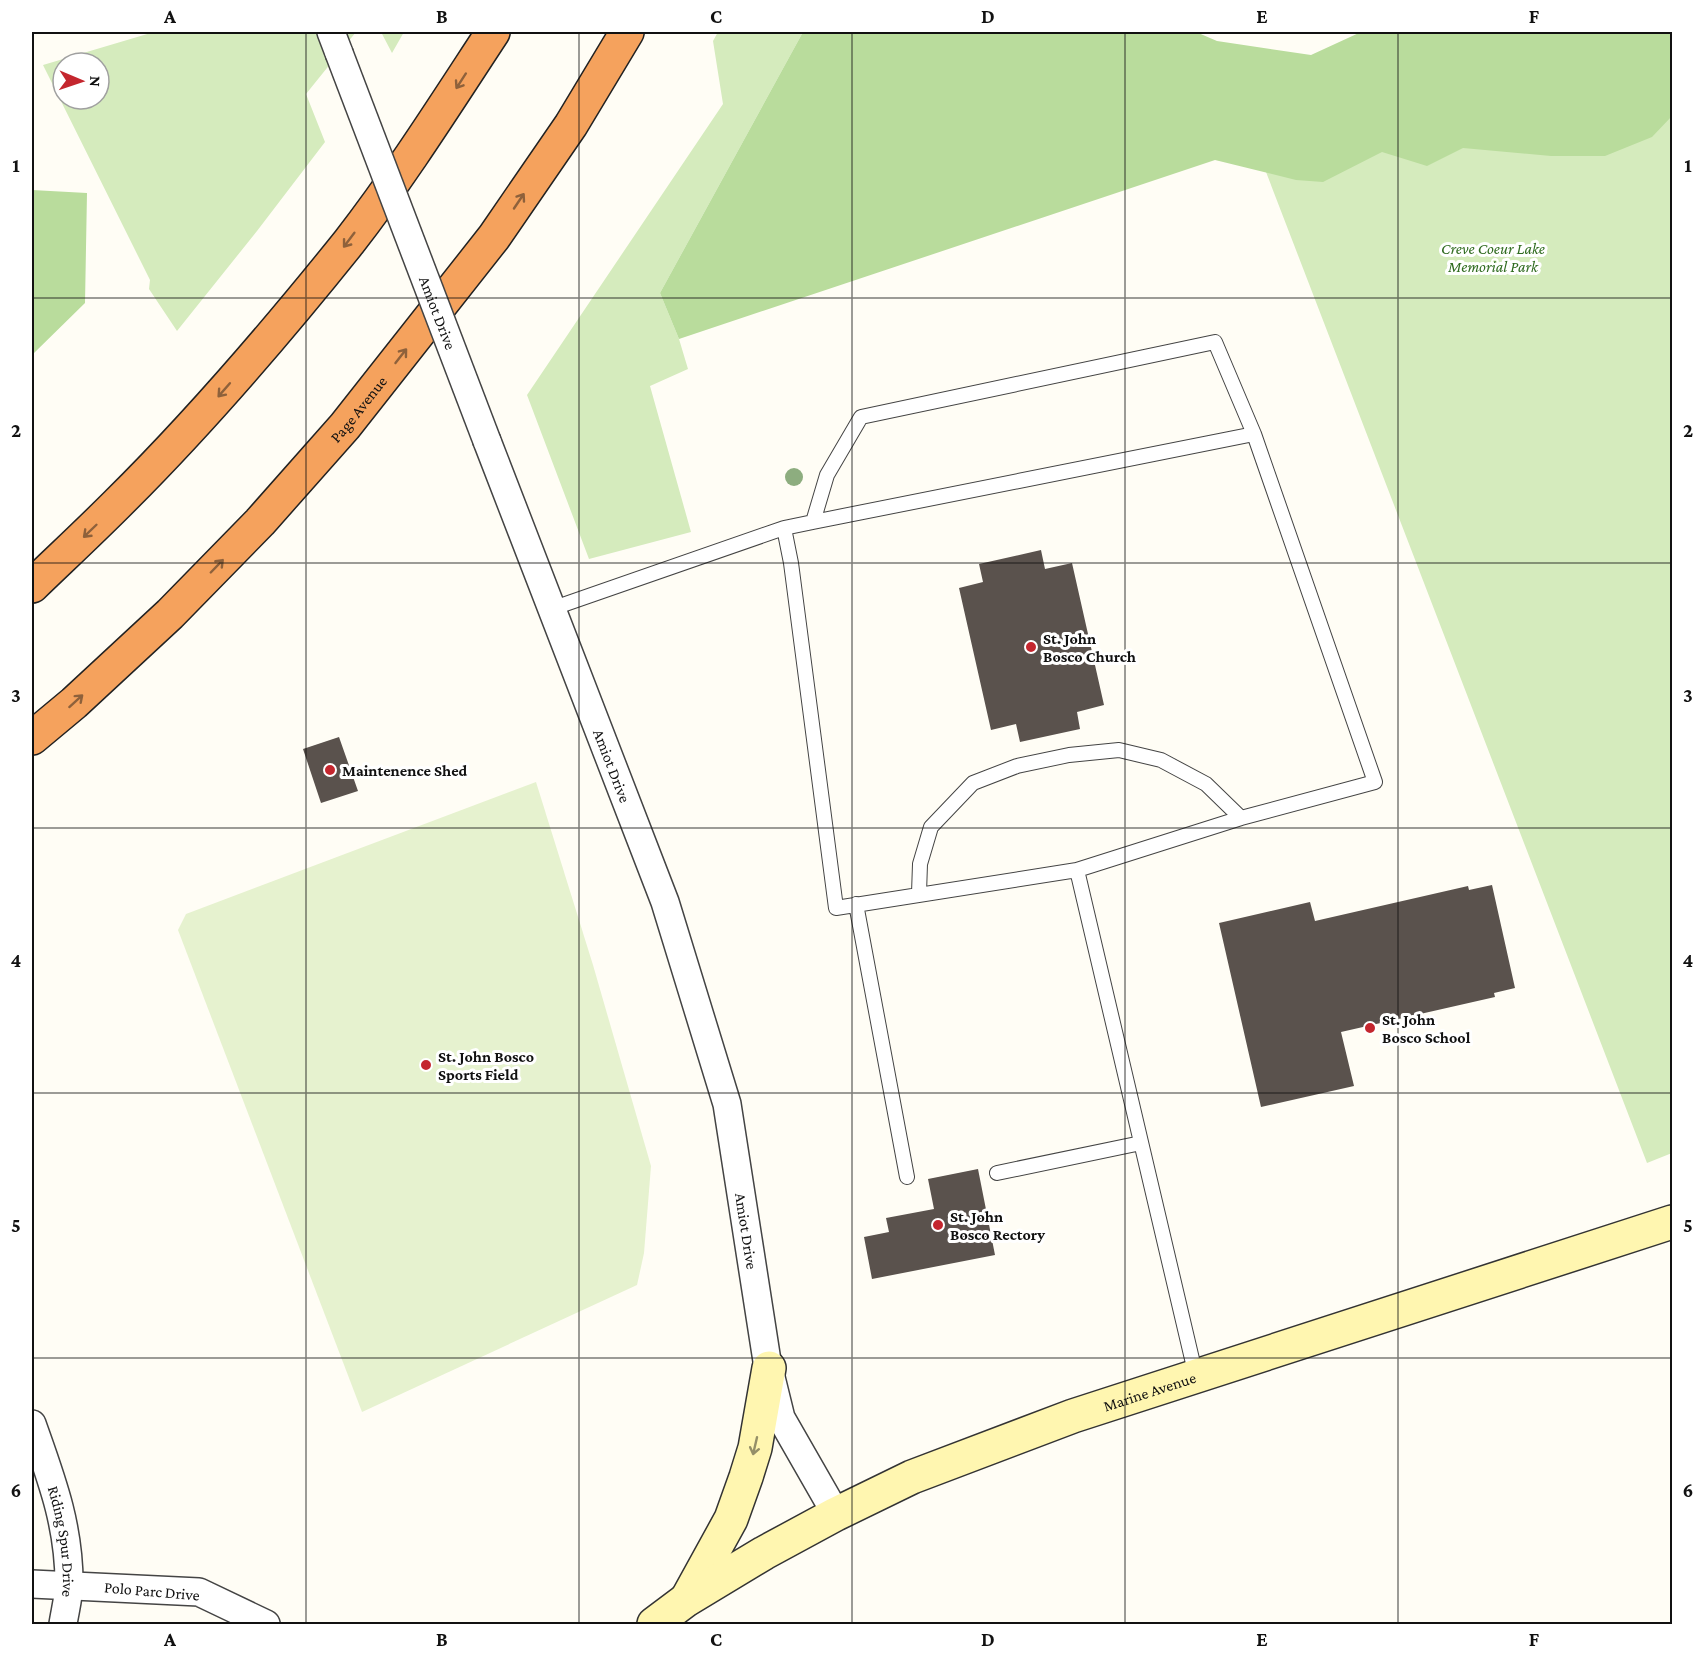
<svg xmlns="http://www.w3.org/2000/svg" width="1704" height="1656" viewBox="0 0 1704 1656" font-family="'Crimson Pro',serif">
  <style>
    .green { fill: #d5ebbd; fill-rule: evenodd }
    .forest { fill: #b9dc9c }
    .pitch { fill: #e6f2cf }
    .building { fill: #5a524d }
    .lines { fill: none; stroke-linecap: round; stroke-linejoin: round }
    .service-casing { stroke: #444; stroke-width: 16 }
    .minor-casing { stroke: #444; stroke-width: 30 }
    .secondary-casing { stroke: #333; stroke-width: 36 }
    .motorway-casing { stroke: #222; stroke-width: 36 }
    .service { stroke: #fff; stroke-width: 14 }
    .minor { stroke: #fff; stroke-width: 27 }
    .secondary { stroke: #fff6b0; stroke-width: 33 }
    .motorway { stroke: #f5a25d; stroke-width: 33 }
    .minor-bridge-casing { stroke: #444; stroke-width: 30; stroke-linecap: butt }
    .minor-bridge { stroke: #fff; stroke-width: 27 }
    .tree { fill: #8dad7f }
    .oneway { stroke: #8e613b }
    .oneway2 { stroke: #948f68 }
    .grid { fill: none; stroke: #111; stroke-width: 1.5; stroke-opacity: 0.55 }
    .poi-dot { fill: #c4262e; stroke: #fff; stroke-width: 2 }
    .labels { text-anchor: middle; dominant-baseline: central; stroke-width: 6; stroke-linejoin: round; paint-order: stroke }
    .park-label { font-size: 16px; font-style: italic; fill: #2f6b1f; stroke: #fff }
    .street-label { font-size: 16px; fill: #111; stroke: #fff }
    .poi-label { font-size: 16px; font-weight: bold; fill: #111; stroke: #fff; text-anchor: start }
    .neatline { fill: none; stroke: #111; stroke-width: 2 }
    .grid-label { font-size: 20px; text-anchor: middle; font-weight: bold; fill: #111 }
  </style>
  <rect width="100%" height="100%" fill="#fffdf5"/>
  <!-- green -->
  <path class="green" d="M154,32H356L306,94L325,142L257,231L177,331L149,289L150,280L43,65ZM63,63H99V99H63Z
    M381,32H404L392,53Z
    M718,32H803L660,293L679,339L688,369L650,386L691,532L589,559L527,395L723,104L713,41Z
    M1672,32V1153L1647,1163L1256,146Z"/>
  <!-- forest -->
  <path class="forest" d="M803,32H1196L1217,41L1311,55L1361,32H1672V116L1652,137L1605,156H1551L1463,148L1427,166L1382,152L1323,182L1296,180L1215,160L679,339L660,293Z
    M32,190L87,193L85,303L32,355Z"/>
  <!-- pitch -->
  <path class="pitch" d="M536,782L593,965L651,1166L644,1253L637,1285L362,1412L178,930L186,914Z"/>
  <!-- building -->
  <path class="building" d="M1041,550L1045,569L1072,563L1104,705L1077,712L1080,729L1020,742L1016,724L991,730L959,588L983,582L979,564Z
    M339,737L358,791L321,803L303,749Z
    M1492,885L1515,988L1494,993L1495,997L1341,1032L1354,1086L1261,1107L1219,923L1310,902L1315,921L1468,886L1469,890Z
    M978,1169L995,1255L872,1279L864,1237L889,1232L886,1218L934,1209L928,1179Z"/>
  <g class="lines">
    <defs>
      <path id="service" d="M813,522L1254,434
        M784,528L813,522L827,475L861,417L1215,342L1254,434L1375,782L1241,818
        M551,609L784,528L791,563L836,908L1077,870L1196,1376
        M919,893L920,864L931,827L973,783L1017,766L1069,755L1119,750L1161,760L1206,784L1241,818L1077,870
        M856,904L907,1177
        M997,1173L1141,1143"/>
      <g id="minor">
        <path d="M331,32L339,53"/>
        <path id="s1" d="M487,441L665,902L727,1104L767,1361L781,1418L836,1514"/>
        <path id="s2" d="M32,1424C51,1478 69,1524 69,1583C69,1596 65,1611 63,1624"/>
        <path d="M32,1584L199,1592L266,1624"/>
      </g>
      <g id="secondary">
        <path d="M687,1599L731,1519L746,1477L755,1448L769,1368"/>
        <path id="s3" d="M654,1624L686,1600L764,1553L836,1514L912,1477L1073,1416L1672,1222"/>
      </g>
      <g id="motorway">
        <path d="M32,586C60,559 89,532 117,504C200,422 276,333 349,242C401,175 447,102 493,32"/>
        <path id="s4" d="M32,738L74,703L170,614L260,522L345,426L494,237L571,125L627,32"/>
      </g>
    </defs>
    <!-- service casing -->
    <use href="#service" class="service-casing"/>
    <!-- minor casing -->
    <use href="#minor" class="minor-casing"/>
    <!-- secondary casing -->
    <use href="#secondary" class="secondary-casing"/>
    <!-- motorway casing -->
    <use href="#motorway" class="motorway-casing"/>
    <!-- service -->
    <use href="#service" class="service"/>
    <!-- minor -->
    <use href="#minor" class="minor"/>
    <!-- secondary -->
    <use href="#secondary" class="secondary"/>
    <!-- motorway -->
    <use href="#motorway" class="motorway"/>
    <defs>
      <g id="minor-bridge">
        <path id="s5" d="M339,53L487,441"/>
      </g>
    </defs>
    <!-- minor-bridge casing -->
    <use href="#minor-bridge" class="minor-bridge-casing"/>
    <!-- minor-bridge -->
    <use href="#minor-bridge" class="minor-bridge"/>
  </g>
  <!-- trees -->
  <circle class="tree" cx="794" cy="477" r="9"/>
  <!-- one-way arrows -->
  <defs><path id="oneway-shaft" d="M-6 0H5M1.5-3L5.5 0L1.5 3" fill="none" stroke-width="1.6" stroke-linecap="round" stroke-linejoin="round" transform="scale(1.5)"/></defs>
  <g class="oneway">
    <use href="#oneway-shaft" transform="translate(461 81) rotate(123)"/>
    <use href="#oneway-shaft" transform="translate(519 201) rotate(-56)"/>
    <use href="#oneway-shaft" transform="translate(349 240) rotate(127)"/>
    <use href="#oneway-shaft" transform="translate(401 356) rotate(-52)"/>
    <use href="#oneway-shaft" transform="translate(224 390) rotate(131)"/>
    <use href="#oneway-shaft" transform="translate(90 531) rotate(136)"/>
    <use href="#oneway-shaft" transform="translate(217 566) rotate(-46)"/>
    <use href="#oneway-shaft" transform="translate(76 701) rotate(-42)"/>
  </g>
  <use class="oneway2" href="#oneway-shaft" transform="translate(755 1446) rotate(103)"/>
  <!-- grid -->
  <path class="grid" d="M306,32V1624M579,32V1624M852,32V1624M1125,32V1624M1398,32V1624M32,298H1672M32,563H1672M32,828H1672M32,1093H1672M32,1358H1672"/>
  <!-- markers -->
  <g class="poi-dot">
    <circle cx="1031" cy="647" r="6"/>
    <circle cx="330" cy="770" r="6"/>
    <circle cx="1370" cy="1028" r="6"/>
    <circle cx="426" cy="1065" r="6"/>
    <circle cx="938" cy="1225" r="6"/>
  </g>
  <g class="labels">
    <!-- park labels -->
    <g class="park-label">
      <text x="1493" y="248">Creve Coeur Lake<tspan x="1493" dy="18">Memorial Park</tspan></text>
    </g>
    <!-- street labels -->
    <g class="street-label">
      <text stroke="none"><textPath href="#s5" startOffset="278">Amiot Drive</textPath></text>
      <text stroke="none"><textPath href="#s4" startOffset="464">Page Avenue</textPath></text>
      <text stroke="none"><textPath href="#s1" startOffset="348">Amiot Drive</textPath></text>
      <text stroke="none"><textPath href="#s1" startOffset="834">Amiot Drive</textPath></text>
      <text stroke="none"><textPath href="#s3" startOffset="550">Marine Avenue</textPath></text>
      <text stroke="none"><textPath href="#s2" startOffset="122">Riding Spur Drive</textPath></text>
      <text transform="translate(152 1591) rotate(5)">Polo Parc Drive</text>
    </g>
    <!-- poi labels -->
    <g class="poi-label">
      <text x="1043" y="638">St. John<tspan x="1043" dy="18">Bosco Church</tspan></text>
      <text x="342" y="770">Maintenence Shed</text>
      <text x="1382" y="1019">St. John<tspan x="1382" dy="18">Bosco School</tspan></text>
      <text x="438" y="1056">St. John Bosco<tspan x="438" dy="18">Sports Field</tspan></text>
      <text x="950" y="1216">St. John<tspan x="950" dy="18">Bosco Rectory</tspan></text>
    </g>
  </g>
  <!-- border -->
  <rect width="1704" height="1656" fill="none" stroke="#ffffff" stroke-width="66"/>
  <!-- north arrow -->
  <g transform="translate(81 81) rotate(92)"><circle r="28" fill="#ffffff" stroke="#a0a0a0" stroke-width="1.5"/>
  <path d="M0-4.5L10 22L0 15L-10 22Z" fill="#c4262e"/>
  <text y="-9" font-size="16" font-weight="bold" text-anchor="middle" fill="#111111">N</text>
  </g>
  <rect x="33" y="33" width="1638" height="1590" class="neatline"/>
  <g class="grid-label">
    <text x="170" y="23">A</text>
    <text x="442" y="23">B</text>
    <text x="716" y="23">C</text>
    <text x="988" y="23">D</text>
    <text x="1262" y="23">E</text>
    <text x="1534" y="23">F</text>
    <text x="16" y="172">1</text>
    <text x="1688" y="172">1</text>
    <text x="16" y="437">2</text>
    <text x="1688" y="437">2</text>
    <text x="16" y="702">3</text>
    <text x="1688" y="702">3</text>
    <text x="16" y="967">4</text>
    <text x="1688" y="967">4</text>
    <text x="16" y="1232">5</text>
    <text x="1688" y="1232">5</text>
    <text x="16" y="1497">6</text>
    <text x="1688" y="1497">6</text>
    <text x="170" y="1646">A</text>
    <text x="442" y="1646">B</text>
    <text x="716" y="1646">C</text>
    <text x="988" y="1646">D</text>
    <text x="1262" y="1646">E</text>
    <text x="1534" y="1646">F</text>
  </g>
</svg>
